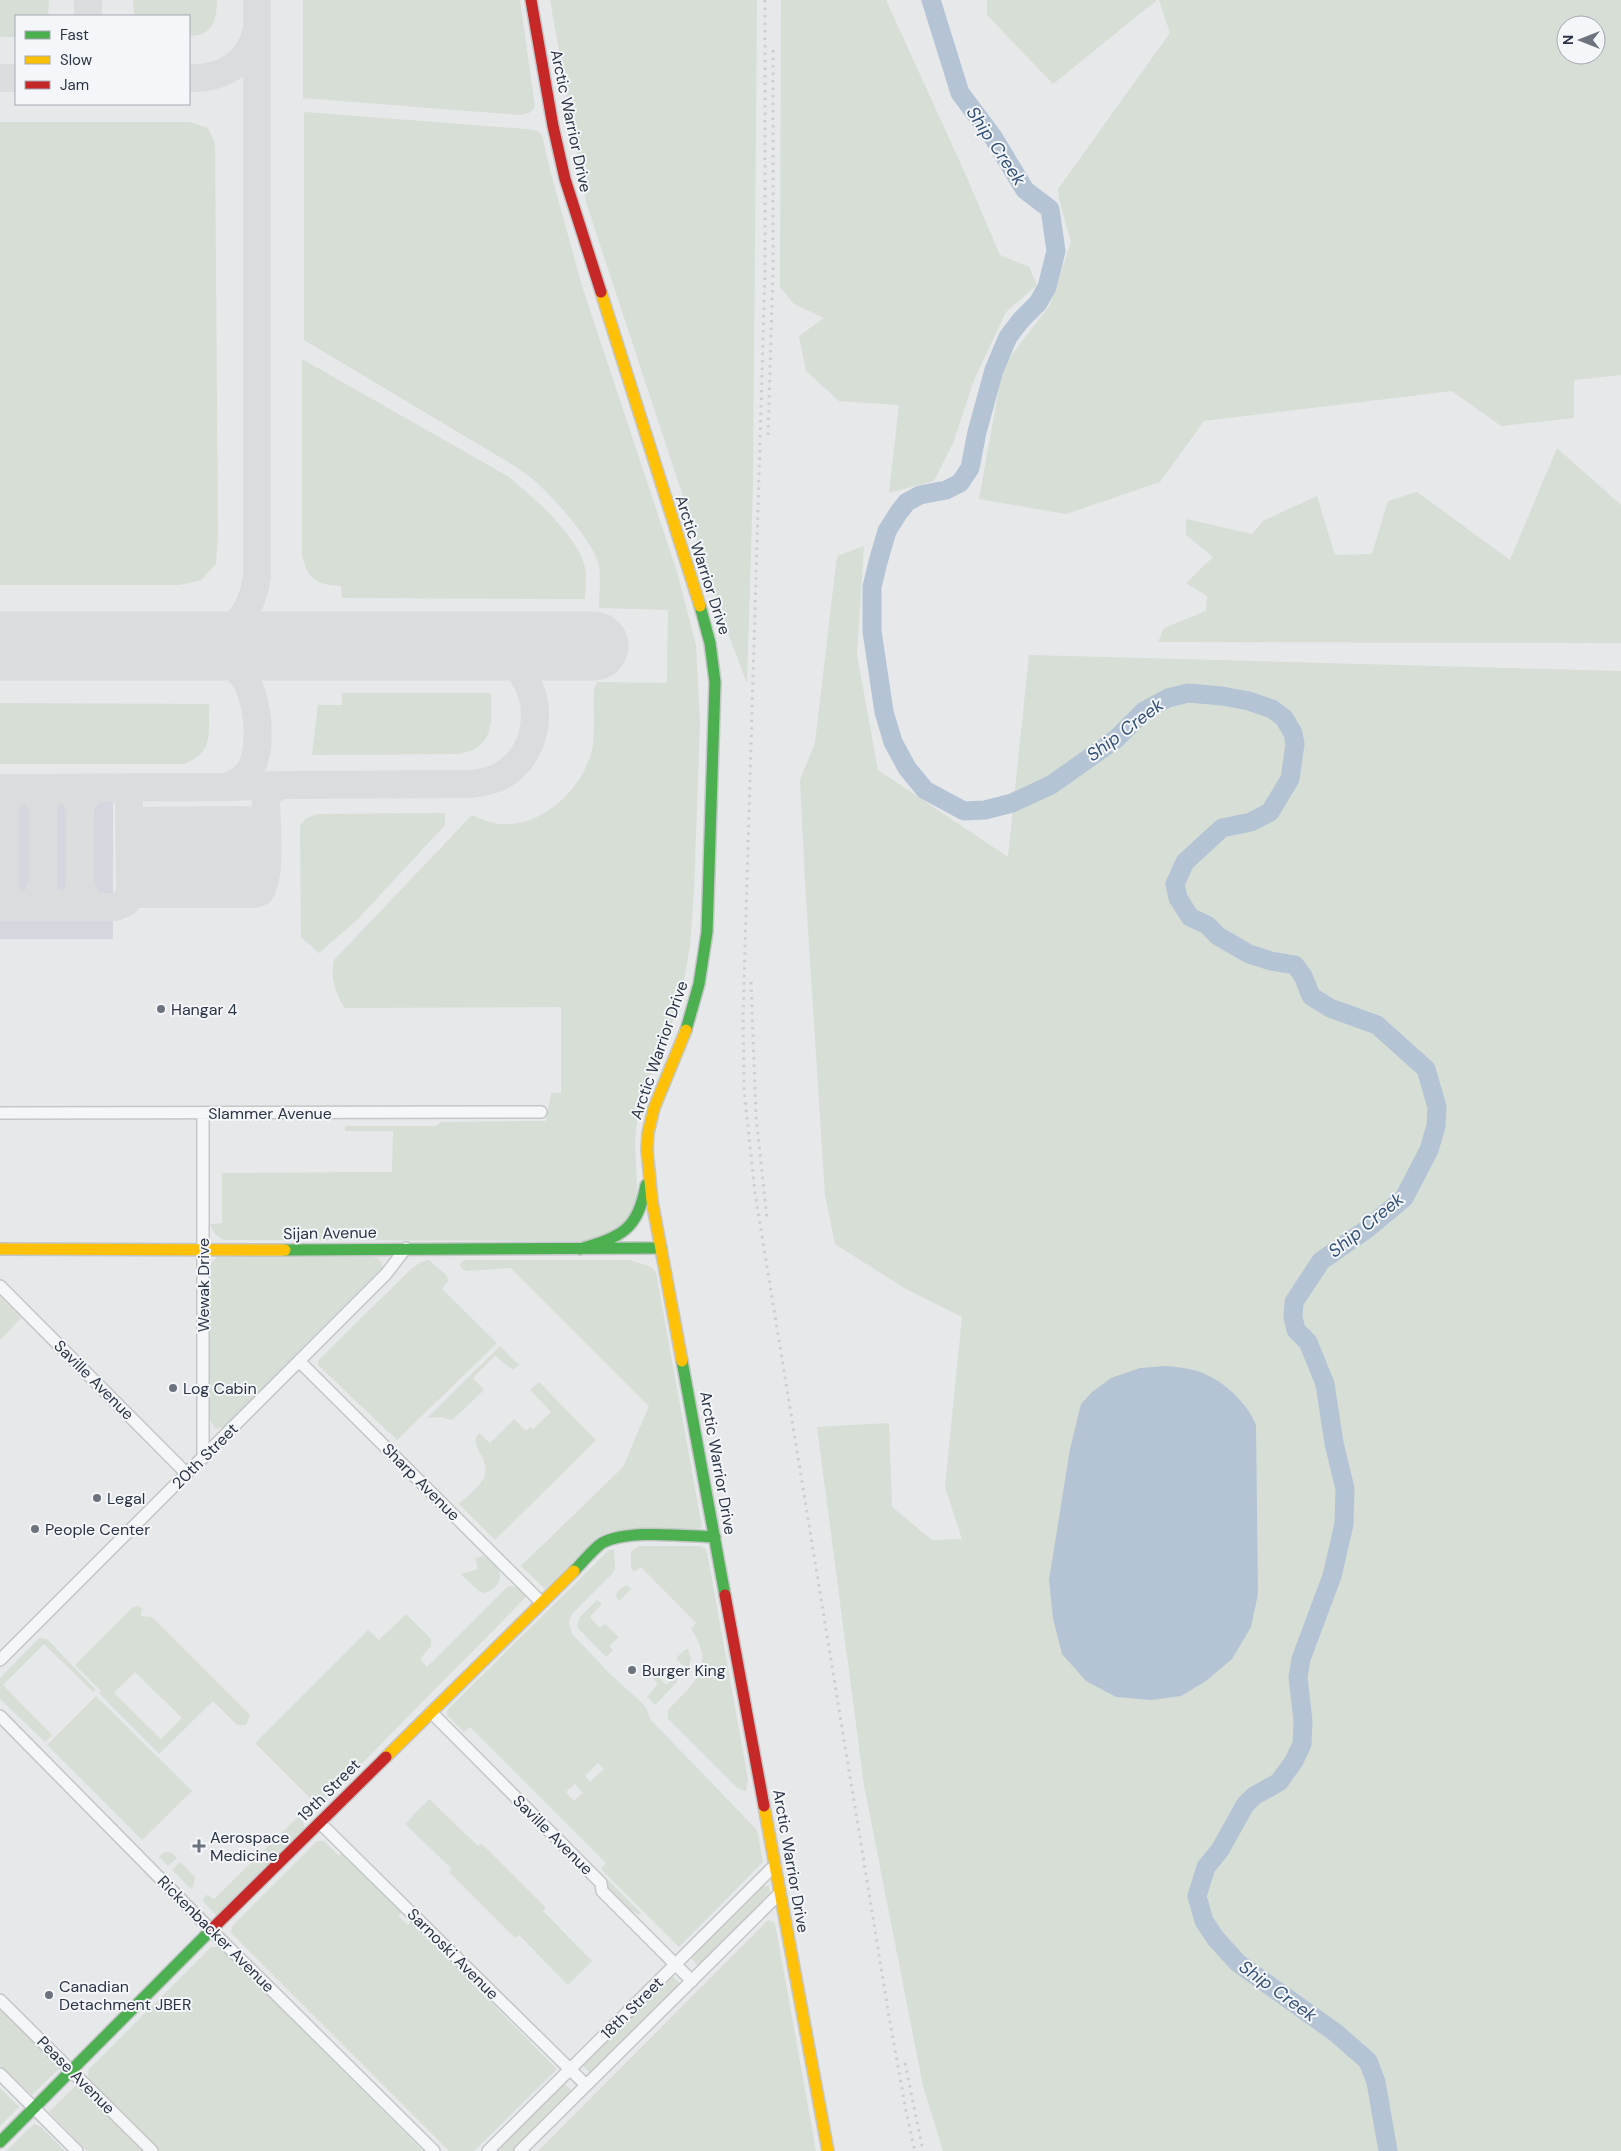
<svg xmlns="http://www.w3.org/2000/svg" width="1621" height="2151" viewBox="0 0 1621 2151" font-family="'DM Sans',sans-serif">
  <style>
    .built { fill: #d4d7dd }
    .green { fill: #d6ded6; fill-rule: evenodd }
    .water { fill: #b4c4d5 }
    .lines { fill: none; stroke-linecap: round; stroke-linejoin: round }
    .river { stroke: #b4c4d5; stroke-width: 19 }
    .taxiway { stroke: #dadcde; stroke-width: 28 }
    .runway { stroke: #dadcde; stroke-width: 69 }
    .street-casing { stroke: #c4c6c8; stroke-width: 14 }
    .fast-casing { stroke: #c4c6c8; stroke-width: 14 }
    .slow-casing { stroke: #c4c6c8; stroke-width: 14 }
    .jam-casing { stroke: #c4c6c8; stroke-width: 14 }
    .street { stroke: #f5f6f7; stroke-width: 11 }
    .fast { stroke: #4caf50; stroke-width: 11 }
    .slow { stroke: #ffc107; stroke-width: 11 }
    .jam { stroke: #c62828; stroke-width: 11 }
    .rail { stroke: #cecfd2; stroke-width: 3; stroke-dasharray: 2.5 5; stroke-linecap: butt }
    .poi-dot { fill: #6c737f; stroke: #f4f6f9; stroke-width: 2 }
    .labels { text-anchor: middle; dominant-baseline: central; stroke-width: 4; stroke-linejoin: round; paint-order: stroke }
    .street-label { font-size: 16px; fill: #2b3445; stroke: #f4f6f9 }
    .poi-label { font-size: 16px; fill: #2b3445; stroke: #f4f6f9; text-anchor: start }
    .water-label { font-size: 18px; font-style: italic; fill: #34527a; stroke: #f4f6f9 }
  </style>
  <rect width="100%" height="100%" fill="#e6e8ea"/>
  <!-- built -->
  <path class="built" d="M0,796H113V939H0Z"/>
  <!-- green -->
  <path class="green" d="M0,0H49L48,16H16V37H0Z
    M133,0H217C217,21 212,36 189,36V16H134Z
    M303,0H520L535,107L529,113L521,115L303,98Z
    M550,0H757L753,482L747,683L730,639L586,202Z
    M781,0H886L964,171L1000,255L1029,267L1037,285L1006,312L974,380L953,443L934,481L889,493L899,405L839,401L806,371L799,336L824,318L794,304L780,287Z
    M987,0H1157L1053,84L987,15Z
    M1159,0H1621V375L1574,380V418L1501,426L1452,391L1204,421L1160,482L1066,514L979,499L1003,366L1050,305L1071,242L1059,199L1058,189L1170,33ZM1566,25H1596V55H1566Z
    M304,112L526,129L538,131L542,135L550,170L582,286L677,572L696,645L700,722L694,891L690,946L682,992L667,1039L649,1080L638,1112L635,1140L637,1186L636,1203L620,1229L594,1241L225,1240C216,1237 213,1232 210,1224L222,1223V1173L392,1172L393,1131H345V1126H436L441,1122L546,1121L551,1093H561V1007L345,1008C335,994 330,976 334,960L472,815C481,819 490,823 501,824C542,827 580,791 591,754C596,736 593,708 594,689L597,682L667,683L668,610L599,608C599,595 601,579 599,566C596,544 549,492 531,478C524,472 516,467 508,462L304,340Z
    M0,122H189L208,128L215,143L218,533L216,564L201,580L180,585H0Z
    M302,359L509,477C532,496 580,538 585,568C587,578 585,589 585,599L342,598L341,586C316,584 309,581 302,556Z
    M1557,448L1621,505V643L1158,642L1164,628L1206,611L1207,596L1186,583L1213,557L1186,535V519L1252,534L1263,521L1317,496L1335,555L1372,554L1388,501L1417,492L1510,560Z
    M864,546L857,655L878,770L1008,857L1029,655L1621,671V2151H943L923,2086L864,1785L817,1427L889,1423L892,1507L932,1540L962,1539L945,1487L962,1317L906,1289L835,1244L825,1195L805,882L800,780L815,743L837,556Z
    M342,693H491C492,723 494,749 458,754L312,755L318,705H342Z
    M0,703L209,704C208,733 215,752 184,764H0Z
    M445,813V825L357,920L319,953L301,937L300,826L305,819L317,814Z
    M217,1257H372L378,1258L382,1263V1269L377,1276L227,1426L216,1429L210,1421V1268L211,1263Z
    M429,1260L447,1276L448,1281L442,1289L497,1343L397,1440L318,1365V1361L411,1269L421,1262Z
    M467,1260H630L651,1267L656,1272L702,1527L693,1530C663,1530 627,1524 599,1536L545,1589L521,1566L623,1467L649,1406L511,1268L467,1271L462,1269L460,1265L462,1261Z
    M0,1297L21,1318L0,1340Z
    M500,1346L519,1365L513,1370L495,1356L473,1378L484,1390L452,1420L440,1417L427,1418Z
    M539,1382L596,1440L495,1540L459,1504C466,1497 477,1489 482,1481C496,1461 466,1447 479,1433L490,1443L514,1419L526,1431L530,1427L533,1429L551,1412L530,1390Z
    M639,1546H700L705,1548L707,1552L748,1779L746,1791L737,1788L668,1719V1710C694,1683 717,1666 691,1629L696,1623L641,1567L634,1572L631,1567V1551Z
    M609,1550H614L615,1569L612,1574L572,1614L569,1622L572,1634L610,1674L639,1700L646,1708L651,1720L757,1830L763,1862L679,1947L601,1869L606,1863L470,1727L464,1732L447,1715V1710ZM598,1763L604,1769L590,1782L585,1776ZM575,1784L583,1793L574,1801L566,1792Z
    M483,1556C503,1564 507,1585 485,1593L480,1592L461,1574L478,1569L475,1558Z
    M627,1585L631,1589L619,1601L616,1596L618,1590Z
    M508,1586L517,1587L526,1597L319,1807L255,1743L368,1630L379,1640L406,1614L431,1639V1646L420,1659L427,1667Z
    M597,1600L602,1604L590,1617L600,1628L605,1624L619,1637L609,1646L613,1650L606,1657L577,1627L580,1617Z
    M139,1606L145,1611L141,1610V1616L152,1617L248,1713L250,1716L246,1725H237L213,1701L159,1754L99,1693L101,1691L75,1665L133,1607ZM135,1672L182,1718L161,1739L114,1693Z
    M39,1638L47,1639L96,1690L93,1692L44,1644L3,1685L52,1735L45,1742L0,1699V1678Z
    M686,1649H688L691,1659L688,1669L677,1660V1657Z
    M651,1670L666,1685L674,1678L678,1679L677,1682L655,1705L647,1697L658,1684L648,1673Z
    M96,1696L192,1791L142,1840L47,1745Z
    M429,1799L478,1846L481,1843L546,1908L543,1911L592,1961L568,1985L519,1935L515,1938L449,1872L452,1869L405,1824Z
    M298,1817L303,1822L305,1828L217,1916L203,1901L205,1896L208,1895L214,1899Z
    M317,1841H324L339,1856L343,1852L402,1912L398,1916L408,1925L411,1922L557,2069L474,2151H449L231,1933L232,1926Z
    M164,1852L172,1853L177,1858L168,1866L159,1857Z
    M180,1862L195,1877L193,1887L190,1888L172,1870Z
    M597,1869L641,1913L638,1915C633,1909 628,1910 621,1906C609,1899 601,1883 594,1871Z
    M763,1884L765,1886L769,1885L770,1896L699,1967L690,1957Z
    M768,1920L775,1923L816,2151H538Z
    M211,1947H219L423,2151H159L87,2080L89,2069Z
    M672,1975L681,1985L591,2074L582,2065Z
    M0,2006L60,2068L32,2095L0,2065Z
    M564,2083L573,2092L514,2151H496Z
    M76,2085L81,2088L144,2151H87L49,2112Z
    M0,2088L19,2107L0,2126Z
    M34,2124L41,2127L65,2151H6Z"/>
  <!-- water -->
  <path class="water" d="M1166,1366C1176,1367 1187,1368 1197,1371C1221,1378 1247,1402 1256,1425L1258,1594L1251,1627L1232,1659L1206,1681L1181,1696L1151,1700L1116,1697L1086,1681L1062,1654L1053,1618L1049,1580L1070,1449L1081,1404L1092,1392L1111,1378L1140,1368Z"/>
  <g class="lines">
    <!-- river -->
    <path class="river" d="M931,0L960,93L993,137L1025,190L1050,209L1056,251L1047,287L1038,303L1021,320L1008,337L994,370L977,432L970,468L960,483L946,490L920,495L907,502L899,512L887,531L878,562L872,587V631L884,712L893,742L907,768L925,790L964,811L985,810L1012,803L1051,785L1116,739L1144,711L1168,698L1188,693L1222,696L1249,701L1272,709L1284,718L1293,733L1295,744L1290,779L1270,812L1251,822L1222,828L1185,862L1175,884L1178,898L1190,917L1207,925L1218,936L1249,954L1271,961L1295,965L1303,976L1311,996L1330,1008L1377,1025L1426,1069L1437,1107L1436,1126L1429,1150L1404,1198L1367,1229L1321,1261L1294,1302L1293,1317L1296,1330L1308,1342L1325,1384L1334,1443L1345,1489L1344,1524L1332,1576L1301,1659L1298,1677L1303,1721L1302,1744L1294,1761L1279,1782L1254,1796L1245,1805L1220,1850L1206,1867L1197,1896L1204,1921L1216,1939L1238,1963L1336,2033L1368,2061L1376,2082L1388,2151"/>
    <!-- taxiway -->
    <path class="taxiway" d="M88,0V16
      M0,78H16
      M189,78C220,79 249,65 256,32
      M186,646C228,636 251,621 257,576V0
      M226,787L282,785L471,784C480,783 488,781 497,778C539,759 548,698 515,666C503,655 486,650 470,646
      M0,788L226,787C234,784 242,781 248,773C264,751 259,696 242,675C227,657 208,650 185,647
      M88,794L83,799L80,809V886L88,901
      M130,816L136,821L255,820L262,819L266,815
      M130,839L136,845L251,844L261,839L266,826
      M130,867L139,870L253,869L261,865L267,850
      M42,885L37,899L24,907C13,903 7,897 5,886V809C7,797 13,792 24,788L37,796L43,809
      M80,886C77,897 72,904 60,907L46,898L43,888V809C44,798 51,792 60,788C72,793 77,797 80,809
      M130,888L137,894H254L260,892C272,876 266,821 266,800L270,791L282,785
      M0,907H115L126,902L130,892L129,800L124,791L113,788"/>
    <!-- runway -->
    <path class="runway" d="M0,646H594"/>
    <defs>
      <path id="street" d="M0,1113L541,1112
        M0,1286L187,1474
        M300,1362L541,1602
        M203,1458V1113
        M0,1660L386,1274L406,1248
        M431,1712L601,1883L602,1891L692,1981
        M0,1716L211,1930L434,2151
        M320,1823L586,2085
        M0,2000L152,2151
        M0,2074L77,2151
        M488,2151L775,1865
        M520,2151L780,1893"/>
      <path id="fast" d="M686,1030L699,984L707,932L715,682L710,643L700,606
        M580,1249C622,1236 637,1231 646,1185
        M285,1250L661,1248
        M682,1361L725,1595
        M574,1571C583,1562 592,1550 602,1543C627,1529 686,1536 715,1537
        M0,2142L212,1929"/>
      <path id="slow" d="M601,292L700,606
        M0,1249L285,1250
        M682,1361L652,1201L647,1150L648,1133L654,1108L686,1030
        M386,1757L574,1571
        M764,1806L828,2151"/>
      <path id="jam" d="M531,0L553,126L565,179L601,292
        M725,1595L764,1806
        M212,1929L386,1757"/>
    </defs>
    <!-- street casing -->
    <use href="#street" class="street-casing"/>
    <!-- fast casing -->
    <use href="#fast" class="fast-casing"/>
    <!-- slow casing -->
    <use href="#slow" class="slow-casing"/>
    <!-- jam casing -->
    <use href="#jam" class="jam-casing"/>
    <!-- street -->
    <use href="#street" class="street"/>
    <!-- fast -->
    <use href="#fast" class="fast"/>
    <!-- slow -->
    <use href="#slow" class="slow"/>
    <!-- jam -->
    <use href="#jam" class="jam"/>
    <!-- rail -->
    <path class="rail" d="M765,0V273L743,1016L744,1090L755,1193L889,2016L906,2111L915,2151
      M768,435L773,272V48
      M751,982L756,1116L767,1219
      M905,2063L923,2151"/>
  </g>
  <!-- markers -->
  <g class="poi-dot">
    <circle cx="161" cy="1009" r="5"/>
    <circle cx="173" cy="1388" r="5"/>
    <circle cx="97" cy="1498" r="5"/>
    <circle cx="35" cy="1529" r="5"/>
    <circle cx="632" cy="1670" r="5"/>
    <path d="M196.5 1838.5h5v5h5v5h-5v5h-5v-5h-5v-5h5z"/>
    <circle cx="49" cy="1995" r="5"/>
  </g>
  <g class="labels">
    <!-- street labels -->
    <g class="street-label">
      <text transform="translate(571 121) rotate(78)">Arctic Warrior Drive</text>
      <text transform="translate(703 565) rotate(72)">Arctic Warrior Drive</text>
      <text transform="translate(659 1050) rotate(-71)">Arctic Warrior Drive</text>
      <text x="270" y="1113">Slammer Avenue</text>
      <text transform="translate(330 1233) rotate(-1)">Sijan Avenue</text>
      <text transform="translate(203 1285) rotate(-90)">Wewak Drive</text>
      <text transform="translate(94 1380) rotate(45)">Saville Avenue</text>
      <text transform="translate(205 1456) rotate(-45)">20th Street</text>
      <text transform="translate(718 1463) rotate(80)">Arctic Warrior Drive</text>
      <text transform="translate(421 1482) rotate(45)">Sharp Avenue</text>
      <text transform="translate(329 1790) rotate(-45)">19th Street</text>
      <text transform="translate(553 1835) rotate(45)">Saville Avenue</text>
      <text transform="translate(791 1861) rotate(80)">Arctic Warrior Drive</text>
      <text transform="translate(216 1934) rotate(45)">Rickenbacker Avenue</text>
      <text transform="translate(453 1954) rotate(45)">Sarnoski Avenue</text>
      <text transform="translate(632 2008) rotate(-45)">18th Street</text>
      <text transform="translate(76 2075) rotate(45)">Pease Avenue</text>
    </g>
    <!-- poi labels -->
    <g class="poi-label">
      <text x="171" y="1009">Hangar 4</text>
      <text x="183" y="1388">Log Cabin</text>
      <text x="107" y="1498">Legal</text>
      <text x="45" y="1529">People Center</text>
      <text x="642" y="1670">Burger King</text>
      <text x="210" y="1837">Aerospace<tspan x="210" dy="18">Medicine</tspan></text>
      <text x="59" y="1986">Canadian<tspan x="59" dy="18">Detachment JBER</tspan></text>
    </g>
    <!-- water labels -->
    <g class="water-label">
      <text transform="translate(996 146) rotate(56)">Ship Creek</text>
      <text transform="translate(1125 730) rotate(-37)">Ship Creek</text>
      <text transform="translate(1366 1225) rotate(-39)">Ship Creek</text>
      <text transform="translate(1278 1991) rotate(36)">Ship Creek</text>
    </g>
  </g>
  <!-- legend -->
  <rect x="15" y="15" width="175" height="90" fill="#f4f6f9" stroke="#a4a8b1"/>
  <rect x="25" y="31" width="25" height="8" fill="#4caf50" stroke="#a4a8b1"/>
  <text x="60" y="40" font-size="15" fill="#2b3445">Fast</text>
  <rect x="25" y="56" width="25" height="8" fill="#ffc107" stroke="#a4a8b1"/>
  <text x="60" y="65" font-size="15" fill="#2b3445">Slow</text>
  <rect x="25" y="81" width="25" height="8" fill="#c62828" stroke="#a4a8b1"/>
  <text x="60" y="90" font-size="15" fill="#2b3445">Jam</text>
  <!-- north arrow -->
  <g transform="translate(1581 40) rotate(270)"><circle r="24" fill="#f4f6f9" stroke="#a4a8b1"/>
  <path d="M0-4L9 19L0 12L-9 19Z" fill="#6c737f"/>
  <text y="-8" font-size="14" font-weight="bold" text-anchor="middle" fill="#2b3445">N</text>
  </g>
</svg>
